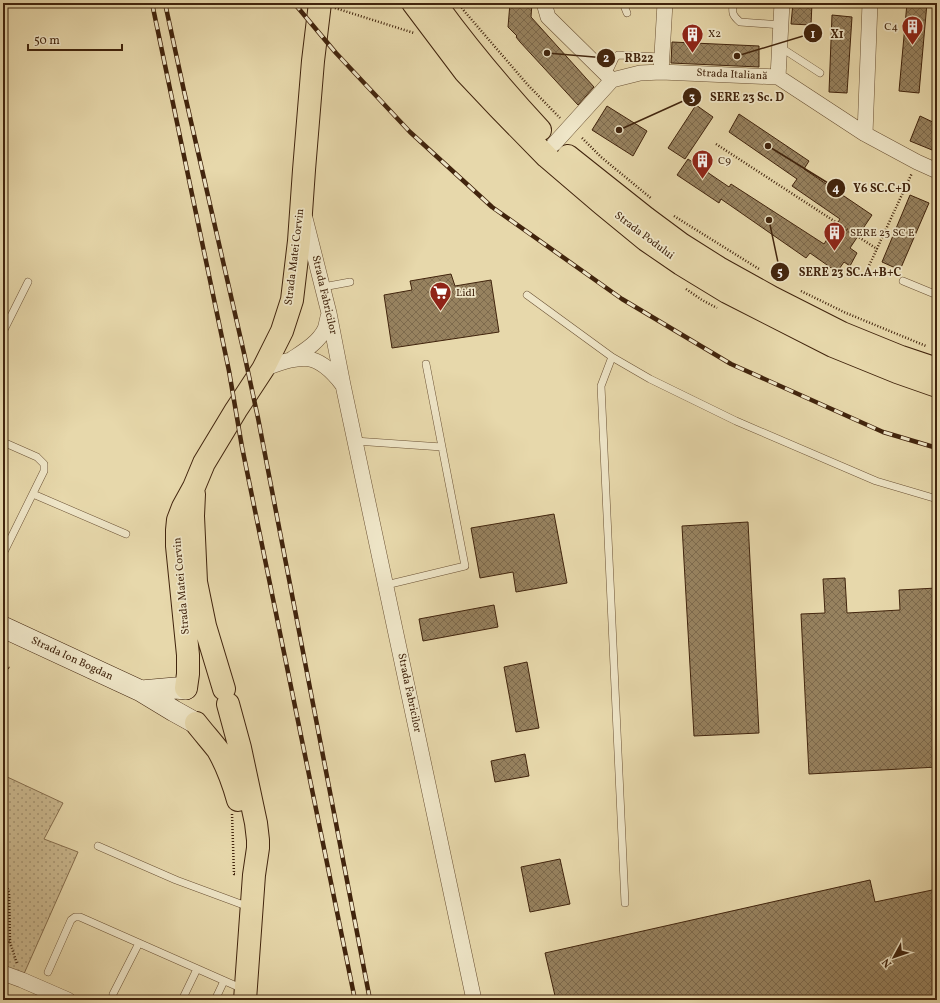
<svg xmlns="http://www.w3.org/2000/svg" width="940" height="1003" viewBox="0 0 940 1003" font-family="Vollkorn,serif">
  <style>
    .park { fill: url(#park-dots); stroke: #866e4e }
    .building { fill: url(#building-cross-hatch); stroke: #41240d }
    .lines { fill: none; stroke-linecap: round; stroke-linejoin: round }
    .service-casing { stroke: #6a5134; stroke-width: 8 }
    .minor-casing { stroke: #6a5134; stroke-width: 16 }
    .secondary-casing { stroke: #41240d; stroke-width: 22 }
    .primary-casing { stroke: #41240d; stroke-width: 24 }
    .path { stroke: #41240d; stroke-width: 2.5; stroke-dasharray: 1 2; stroke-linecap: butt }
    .service { stroke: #efe6c8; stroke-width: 7 }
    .minor { stroke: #efe6c8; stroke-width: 15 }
    .secondary { stroke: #efe6c8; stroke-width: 21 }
    .primary { stroke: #e7d8ab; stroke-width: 22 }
    .rail-casing { stroke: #41240d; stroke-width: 4.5 }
    .rail { stroke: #efe6c8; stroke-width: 3; stroke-dasharray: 9; stroke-linecap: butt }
    .labels { text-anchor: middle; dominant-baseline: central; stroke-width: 3.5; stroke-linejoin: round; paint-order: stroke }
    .poi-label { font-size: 11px; fill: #41240d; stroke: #efe6c8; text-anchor: start }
    .street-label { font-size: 11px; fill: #41240d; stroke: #efe6c8 }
    .leader { fill: none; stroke: #41240d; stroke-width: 1.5 }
    .callout-dot { fill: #41240d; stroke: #efe6c8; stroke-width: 1.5 }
    .mark-label { font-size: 12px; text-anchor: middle; font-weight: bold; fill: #fff }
    .callout-label { font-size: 12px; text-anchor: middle; font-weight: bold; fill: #41240d; stroke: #efe6c8; stroke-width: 3.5; stroke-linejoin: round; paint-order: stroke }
  </style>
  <defs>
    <pattern id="park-dots" width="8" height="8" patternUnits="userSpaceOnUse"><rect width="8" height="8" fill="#cbb990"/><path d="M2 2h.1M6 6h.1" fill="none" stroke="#a69674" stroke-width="1.8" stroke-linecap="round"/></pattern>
    <pattern id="building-cross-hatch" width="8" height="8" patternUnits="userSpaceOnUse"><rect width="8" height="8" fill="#97825f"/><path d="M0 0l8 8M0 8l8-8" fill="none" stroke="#7d6a4d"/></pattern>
  </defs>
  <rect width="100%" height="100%" fill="#e7d8ab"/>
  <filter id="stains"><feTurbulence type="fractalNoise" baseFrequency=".005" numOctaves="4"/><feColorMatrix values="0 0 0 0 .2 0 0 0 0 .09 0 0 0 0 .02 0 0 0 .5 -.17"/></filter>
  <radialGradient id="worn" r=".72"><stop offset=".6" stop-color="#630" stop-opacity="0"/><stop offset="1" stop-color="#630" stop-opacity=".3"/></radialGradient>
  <!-- park -->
  <path class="park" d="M3,775L63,803L44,839L78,852L23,976L3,968Z"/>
  <!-- building -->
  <path class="building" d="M510,3H532L531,17L594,87L578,105L520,42L516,37L517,36L508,27Z
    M793,3H812L811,25L791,24Z
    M907,3H927L919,93L899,91Z
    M832,15L852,17L847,93L829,92Z
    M672,42L759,46V67L671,63Z
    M696,105L713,117L685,159L668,148Z
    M607,106L647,131L633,156L592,130Z
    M739,114L809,161L804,169L872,215L850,248L857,253L850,266L844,262L837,272L810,253L806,258L721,199L719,203L677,175L688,159L729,187L731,184L824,244L840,219L792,186L797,179L729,132Z
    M920,116L937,124V152L910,141Z
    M910,195L929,203L900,270L882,262Z
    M451,274L455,286L491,280L499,332L392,348L384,295L412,290L410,281Z
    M554,514L567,583L516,592L513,572L480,578L471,528Z
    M748,522L759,733L694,736L682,526Z
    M845,578L847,613L900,610L899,590L937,588V767L809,774L801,614L825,613L823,579Z
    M494,605L498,627L423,641L419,619Z
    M527,662L539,728L516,732L504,667Z
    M525,754L529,776L495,782L491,761Z
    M560,859L570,904L530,912L521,867Z
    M870,880L875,902L937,889V1000H556L545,953Z"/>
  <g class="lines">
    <defs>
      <path id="service" d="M623,3L627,13
        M733,3C732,13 732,15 740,22L781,25
        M780,47L820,73
        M607,75L615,58L618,55L662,57
        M903,281L937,295
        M323,287L350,282
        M527,295L612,357L650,379L736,421L876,481L937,499
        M3,332L28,282
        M612,357L601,386L625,903
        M355,441L442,447
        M3,442L37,457L44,464V471L3,554
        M33,494L126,534
        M386,585L465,566L426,364
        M98,846L176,880L249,907
        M48,972L71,920L75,917H80L243,989
        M113,994L139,943
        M182,1000L197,969
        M215,1000L224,981"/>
      <path id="minor" d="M544,3L548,17L612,80
        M661,72L665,3
        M778,77L782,3
        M865,134L870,3
        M554,144L612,80L640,73L661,72L778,77L865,134L917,162L937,171
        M305,218L329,313L343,385L474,1000
        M292,359C304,351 318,343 325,329C327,324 327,318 329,314
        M263,369C300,356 315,349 342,384
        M3,973L22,980L68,1000"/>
      <path id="secondary" d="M3,627L141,691L174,711L192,721
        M141,691L175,688L186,689"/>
      <path id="primary" d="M413,3L465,72L499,108L547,157L602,204L646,240L681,264L727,292L833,346L897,372L937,386
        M435,3C467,47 503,90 540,130
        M568,156L646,218L681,244L719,268L773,298L842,333L901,357L937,369
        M194,494L193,516L196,582L205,626L224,689
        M186,688L188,674V655L177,546V530L178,520L183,507L194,487L204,463L236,410L263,369L282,331L292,300L299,241L304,170L313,61L320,3
        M228,704L240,748L256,823L258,840V848L254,875L245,1000
        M196,723C203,732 211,741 218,750C227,766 233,782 238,800"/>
    </defs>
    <!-- service casing -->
    <use href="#service" class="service-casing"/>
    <!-- minor casing -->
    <use href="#minor" class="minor-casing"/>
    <!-- secondary casing -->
    <use href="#secondary" class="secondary-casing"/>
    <!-- primary casing -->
    <use href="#primary" class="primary-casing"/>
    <!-- path -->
    <path class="path" d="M458,3L465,12L527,84L560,118
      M335,8L414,33
      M582,138L601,157L652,199
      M716,144L877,249
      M674,216L759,269
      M868,268L912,173
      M686,289L702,300L717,308
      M801,291L846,313L926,346
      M3,665L11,669
      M232,814L234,874H237
      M3,874L9,893L10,942L17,964
      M3,939L10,942"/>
    <!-- service -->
    <use href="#service" class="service"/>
    <!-- minor -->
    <use href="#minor" class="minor"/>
    <!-- secondary -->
    <use href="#secondary" class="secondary"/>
    <!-- primary -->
    <use href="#primary" class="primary"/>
    <defs>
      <path id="rail" d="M152,3L229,371L242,447L355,1000
        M165,3L184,91L244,353L258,418L370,1000
        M294,3L336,53L410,132L492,207L622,299L731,364L883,432L937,448"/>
    </defs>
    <!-- rail casing -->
    <use href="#rail" class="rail-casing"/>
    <!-- rail -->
    <use href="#rail" class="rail"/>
  </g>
  <!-- icons -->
  <defs>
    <symbol id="building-pin" viewBox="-11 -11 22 30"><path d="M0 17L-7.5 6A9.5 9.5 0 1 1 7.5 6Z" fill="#8f2418" stroke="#efe6c8"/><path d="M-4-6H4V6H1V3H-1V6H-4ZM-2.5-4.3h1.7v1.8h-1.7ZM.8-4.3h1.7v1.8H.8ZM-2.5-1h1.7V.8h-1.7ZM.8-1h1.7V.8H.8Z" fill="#fff"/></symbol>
    <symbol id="supermarket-pin" viewBox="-11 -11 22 30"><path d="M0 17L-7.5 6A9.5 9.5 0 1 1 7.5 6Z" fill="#8f2418" stroke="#efe6c8"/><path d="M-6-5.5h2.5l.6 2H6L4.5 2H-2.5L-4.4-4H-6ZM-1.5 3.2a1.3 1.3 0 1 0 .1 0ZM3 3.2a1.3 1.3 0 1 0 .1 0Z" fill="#fff"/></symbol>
  </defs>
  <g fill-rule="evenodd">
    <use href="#building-pin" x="900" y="14" width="25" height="34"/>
    <use href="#building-pin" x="680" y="22" width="25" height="34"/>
    <use href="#building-pin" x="690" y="148" width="25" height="34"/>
    <use href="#building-pin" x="822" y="220" width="25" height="34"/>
    <use href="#supermarket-pin" x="428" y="280" width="25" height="34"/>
  </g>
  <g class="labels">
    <!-- poi labels -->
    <g class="poi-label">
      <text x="898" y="27" text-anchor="end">C4</text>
      <text x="708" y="34">X2</text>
      <text x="718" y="161">C9</text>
      <text x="850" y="233">SERE 23 SC E</text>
      <text x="456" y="293">Lidl</text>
    </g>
    <!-- street labels -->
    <g class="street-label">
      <text transform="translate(732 75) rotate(3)">Strada Italiană</text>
      <text transform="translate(644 236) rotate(37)">Strada Podului</text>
      <text transform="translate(295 257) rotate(-83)">Strada Matei Corvin</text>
      <text transform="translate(324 295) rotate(77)">Strada Fabricilor</text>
      <text transform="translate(182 586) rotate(-95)">Strada Matei Corvin</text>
      <text transform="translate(72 659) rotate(25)">Strada Ion Bogdan</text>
      <text transform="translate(409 693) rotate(78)">Strada Fabricilor</text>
    </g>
  </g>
  <!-- callouts -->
  <path class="leader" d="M737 56L813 33M547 53L606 58M619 130L692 97M768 146L836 188M769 220L780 272"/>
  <g class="callout-dot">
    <circle cx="737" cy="56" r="4"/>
    <circle cx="547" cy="53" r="4"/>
    <circle cx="619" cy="130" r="4"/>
    <circle cx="768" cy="146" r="4"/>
    <circle cx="769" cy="220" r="4"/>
    <circle cx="813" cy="33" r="10"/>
    <circle cx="606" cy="58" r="10"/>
    <circle cx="692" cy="97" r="10"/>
    <circle cx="836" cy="188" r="10"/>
    <circle cx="780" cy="272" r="10"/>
  </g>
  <g class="mark-label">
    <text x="813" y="38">1</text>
    <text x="606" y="62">2</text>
    <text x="692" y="101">3</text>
    <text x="836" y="192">4</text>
    <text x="780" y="276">5</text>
  </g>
  <g class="callout-label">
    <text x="837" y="38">X1</text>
    <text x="639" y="62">RB22</text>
    <text x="747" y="101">SERE 23 Sc. D</text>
    <text x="882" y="192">Y6 SC.C+D</text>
    <text x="850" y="276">SERE 23 SC.A+B+C</text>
  </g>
  <!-- margin -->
  <rect width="940" height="1003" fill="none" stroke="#e7d8ab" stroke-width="16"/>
  <rect x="4" y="4" width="932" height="995" fill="none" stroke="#41240d" stroke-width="2"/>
  <rect x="8" y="8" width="924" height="987" fill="none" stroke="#41240d"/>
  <!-- north arrow -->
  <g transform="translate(894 957) rotate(230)" stroke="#efe6c8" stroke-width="3" paint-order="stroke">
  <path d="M0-3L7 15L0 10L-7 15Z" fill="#41240d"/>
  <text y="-6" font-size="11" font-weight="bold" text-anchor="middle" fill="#41240d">N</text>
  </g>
  <!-- scale -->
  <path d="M28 44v6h94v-6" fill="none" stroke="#41240d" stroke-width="2"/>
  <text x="34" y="44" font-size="12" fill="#41240d" stroke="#efe6c8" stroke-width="3" paint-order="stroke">50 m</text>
  <rect width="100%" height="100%" filter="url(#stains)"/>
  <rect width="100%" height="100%" fill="url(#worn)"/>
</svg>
